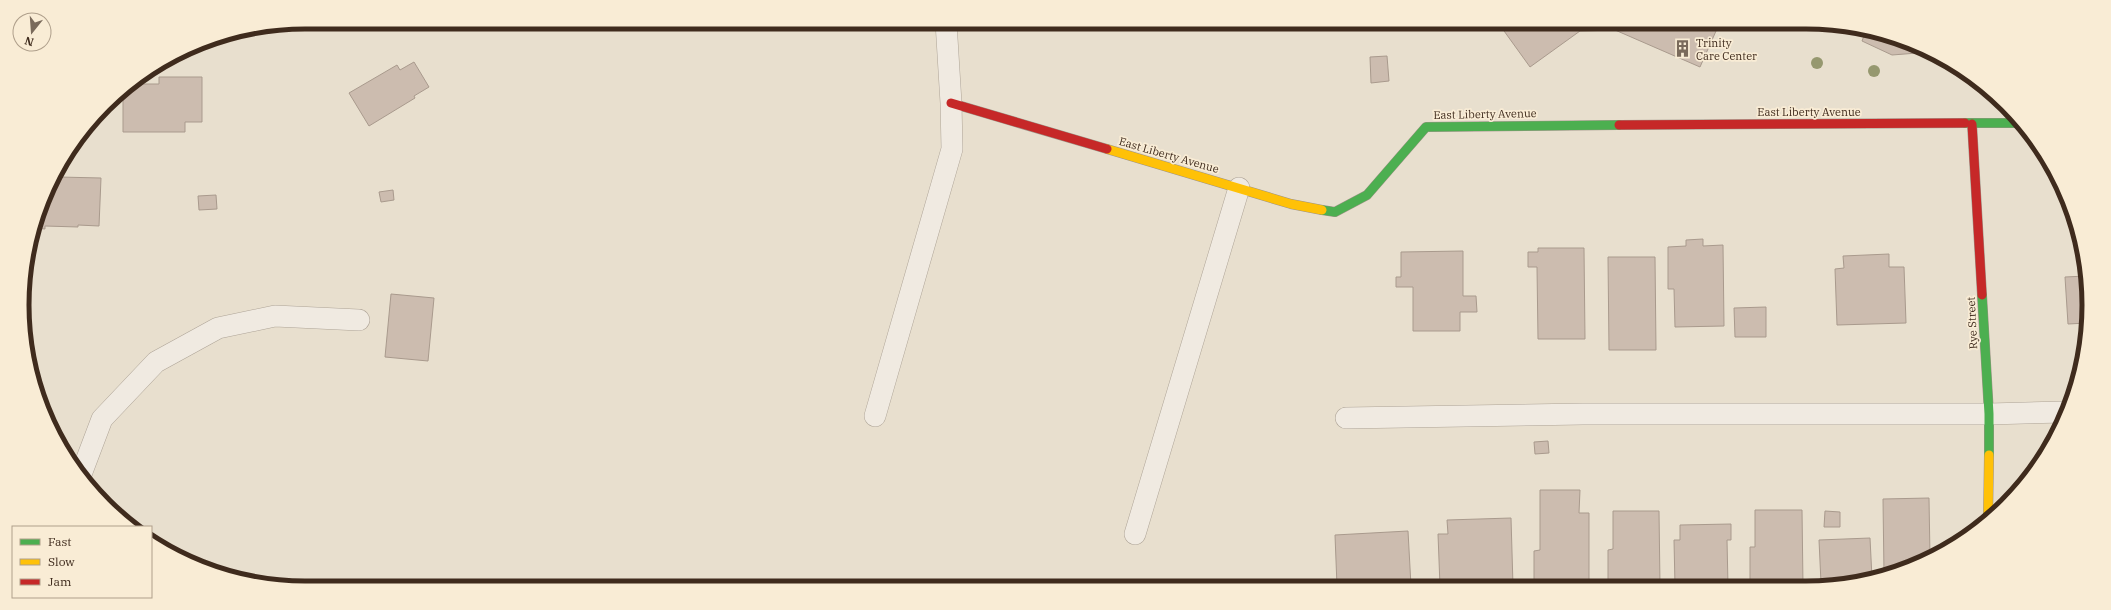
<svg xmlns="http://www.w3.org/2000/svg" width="2111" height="610" viewBox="0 0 2111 610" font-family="'IBM Plex Serif',serif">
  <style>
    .building { fill: #ccbcaf; stroke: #a99a8d }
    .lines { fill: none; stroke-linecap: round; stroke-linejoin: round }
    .lane-casing { stroke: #aea497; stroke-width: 22 }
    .fast-casing { stroke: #9d9387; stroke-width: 10 }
    .slow-casing { stroke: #9d9387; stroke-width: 10 }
    .jam-casing { stroke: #9d9387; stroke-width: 10 }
    .lane { stroke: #f0eae1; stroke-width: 21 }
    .fast { stroke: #4caf50; stroke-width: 9 }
    .slow { stroke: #ffc107; stroke-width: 9 }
    .jam { stroke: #c62828; stroke-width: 9 }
    .tree { fill: #96986f }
    .labels { text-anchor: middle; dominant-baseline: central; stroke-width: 3.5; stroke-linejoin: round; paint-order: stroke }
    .poi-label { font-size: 11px; fill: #3f2b1d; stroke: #f9ecd5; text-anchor: start }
    .street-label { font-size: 11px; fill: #3f2b1d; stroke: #f9ecd5 }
    .rim { fill: none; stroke: #3f2b1d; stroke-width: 5 }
  </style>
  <rect width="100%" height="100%" fill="#e8dfce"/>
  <!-- building -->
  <path class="building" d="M1502,22H1720L1700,67L1615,30L1580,31L1530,67L1499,24Z
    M1856,27L1914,43L1930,52L1892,55L1862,41L1865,33L1855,28Z
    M1387,56L1389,81L1371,83L1370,57Z
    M414,62L429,87L414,96L415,98L369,126L349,93L397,65L400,70Z
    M159,77H202V122H185V132H123V90L132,84H159Z
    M54,175H59V177L101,178L99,226L78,225V227L45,226V229L33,228Z
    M393,190L394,200L381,202L379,192Z
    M216,195L217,209L199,210L198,196Z
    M1703,239V246L1723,245L1724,326L1675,327L1674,289H1668V247L1686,246V240Z
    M1538,248H1584L1585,339H1538L1537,267H1528V252H1538Z
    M1463,251V296H1476L1477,312H1460V331H1413V287H1396V277H1401V252Z
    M1889,254V267H1904L1906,323L1837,325L1835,269L1844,268L1843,256Z
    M1608,257H1655L1656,350H1609Z
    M2086,276L2089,305L2087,323L2068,324L2065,277Z
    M391,294L434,298L428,361L385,357Z
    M1766,307V337H1735L1734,308Z
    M1548,441L1549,453L1535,454L1534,442Z
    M1540,490H1580L1579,513H1589V586H1534V551L1540,550Z
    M1929,498L1930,557L1915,566L1884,574L1883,499Z
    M1755,510H1802L1803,586H1750V547H1755Z
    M1613,511H1659L1660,586H1608V550L1613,549Z
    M1825,511L1840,512V527H1824Z
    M1511,518L1513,586H1440L1438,534H1448L1447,520Z
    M1731,524V540H1727L1728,586H1675L1674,540H1680V525Z
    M1408,531L1411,586H1337L1335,535Z
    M1870,538L1872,578L1843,586H1825V583H1821L1819,540Z"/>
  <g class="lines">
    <defs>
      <path id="lane" d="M875,416L952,149L951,103L946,22
        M1346,418L1583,414H1989L2064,412
        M80,477L102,419L156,362L218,328L275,316L359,320
        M1135,534L1239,188"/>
      <path id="fast" d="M1965,123H2021
        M1322,210L1335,212L1367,195L1426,127L1619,125
        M1982,295L1989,414V455"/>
      <path id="slow" d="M1107,149L1291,204L1322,210
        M1988,521L1989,455"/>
      <path id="jam" d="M951,103L1107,149
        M1972,124L1982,295
        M1619,125L1965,123"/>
    </defs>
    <!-- lane casing -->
    <use href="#lane" class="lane-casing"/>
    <!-- fast casing -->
    <use href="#fast" class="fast-casing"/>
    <!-- slow casing -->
    <use href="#slow" class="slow-casing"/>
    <!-- jam casing -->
    <use href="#jam" class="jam-casing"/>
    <!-- lane -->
    <use href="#lane" class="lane"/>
    <!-- fast -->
    <use href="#fast" class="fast"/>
    <!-- slow -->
    <use href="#slow" class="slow"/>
    <!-- jam -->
    <use href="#jam" class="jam"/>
  </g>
  <!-- trees -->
  <g class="tree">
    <circle cx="1817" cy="63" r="6"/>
    <circle cx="1874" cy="71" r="6"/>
  </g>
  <!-- icons -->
  <defs>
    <symbol id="building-bare" viewBox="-9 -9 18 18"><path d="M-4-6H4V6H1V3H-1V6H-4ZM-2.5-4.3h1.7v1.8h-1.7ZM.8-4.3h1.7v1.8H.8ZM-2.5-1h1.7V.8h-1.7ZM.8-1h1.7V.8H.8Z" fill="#7a6a5b" stroke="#f9ecd5" stroke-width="2.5" paint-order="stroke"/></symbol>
  </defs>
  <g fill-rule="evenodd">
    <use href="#building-bare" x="1670" y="36" width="25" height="25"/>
  </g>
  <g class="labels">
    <!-- poi labels -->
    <g class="poi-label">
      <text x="1696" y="43">Trinity<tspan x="1696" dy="13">Care Center</tspan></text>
    </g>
    <!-- street labels -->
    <g class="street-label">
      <text x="1809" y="112">East Liberty Avenue</text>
      <text transform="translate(1485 114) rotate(-1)">East Liberty Avenue</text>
      <text transform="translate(1169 155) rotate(16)">East Liberty Avenue</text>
      <text transform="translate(1972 323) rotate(-93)">Rye Street</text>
    </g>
  </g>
  <!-- crop -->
  <path d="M0 0H2111V610H0ZM305 29H1806A276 276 0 0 1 2082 305V305A276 276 0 0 1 1806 581H305A276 276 0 0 1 29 305V305A276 276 0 0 1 305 29Z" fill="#f9ecd5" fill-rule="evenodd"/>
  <path class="rim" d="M305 29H1806A276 276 0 0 1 2082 305V305A276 276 0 0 1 1806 581H305A276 276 0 0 1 29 305V305A276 276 0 0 1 305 29Z"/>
  <!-- legend -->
  <rect x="12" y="526" width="140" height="72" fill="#f9ecd5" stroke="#af9f8b"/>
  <rect x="20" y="539" width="20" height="6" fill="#4caf50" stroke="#af9f8b"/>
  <text x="48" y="546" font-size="12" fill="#3f2b1d">Fast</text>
  <rect x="20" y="559" width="20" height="6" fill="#ffc107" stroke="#af9f8b"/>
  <text x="48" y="566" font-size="12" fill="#3f2b1d">Slow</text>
  <rect x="20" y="579" width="20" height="6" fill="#c62828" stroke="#af9f8b"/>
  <text x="48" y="586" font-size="12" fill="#3f2b1d">Jam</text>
  <!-- north arrow -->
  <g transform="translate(32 32) rotate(197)"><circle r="19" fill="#f9ecd5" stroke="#af9f8b"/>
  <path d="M0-3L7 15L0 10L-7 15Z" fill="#7a6a5b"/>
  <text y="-6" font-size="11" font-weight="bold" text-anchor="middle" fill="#3f2b1d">N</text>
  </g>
</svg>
